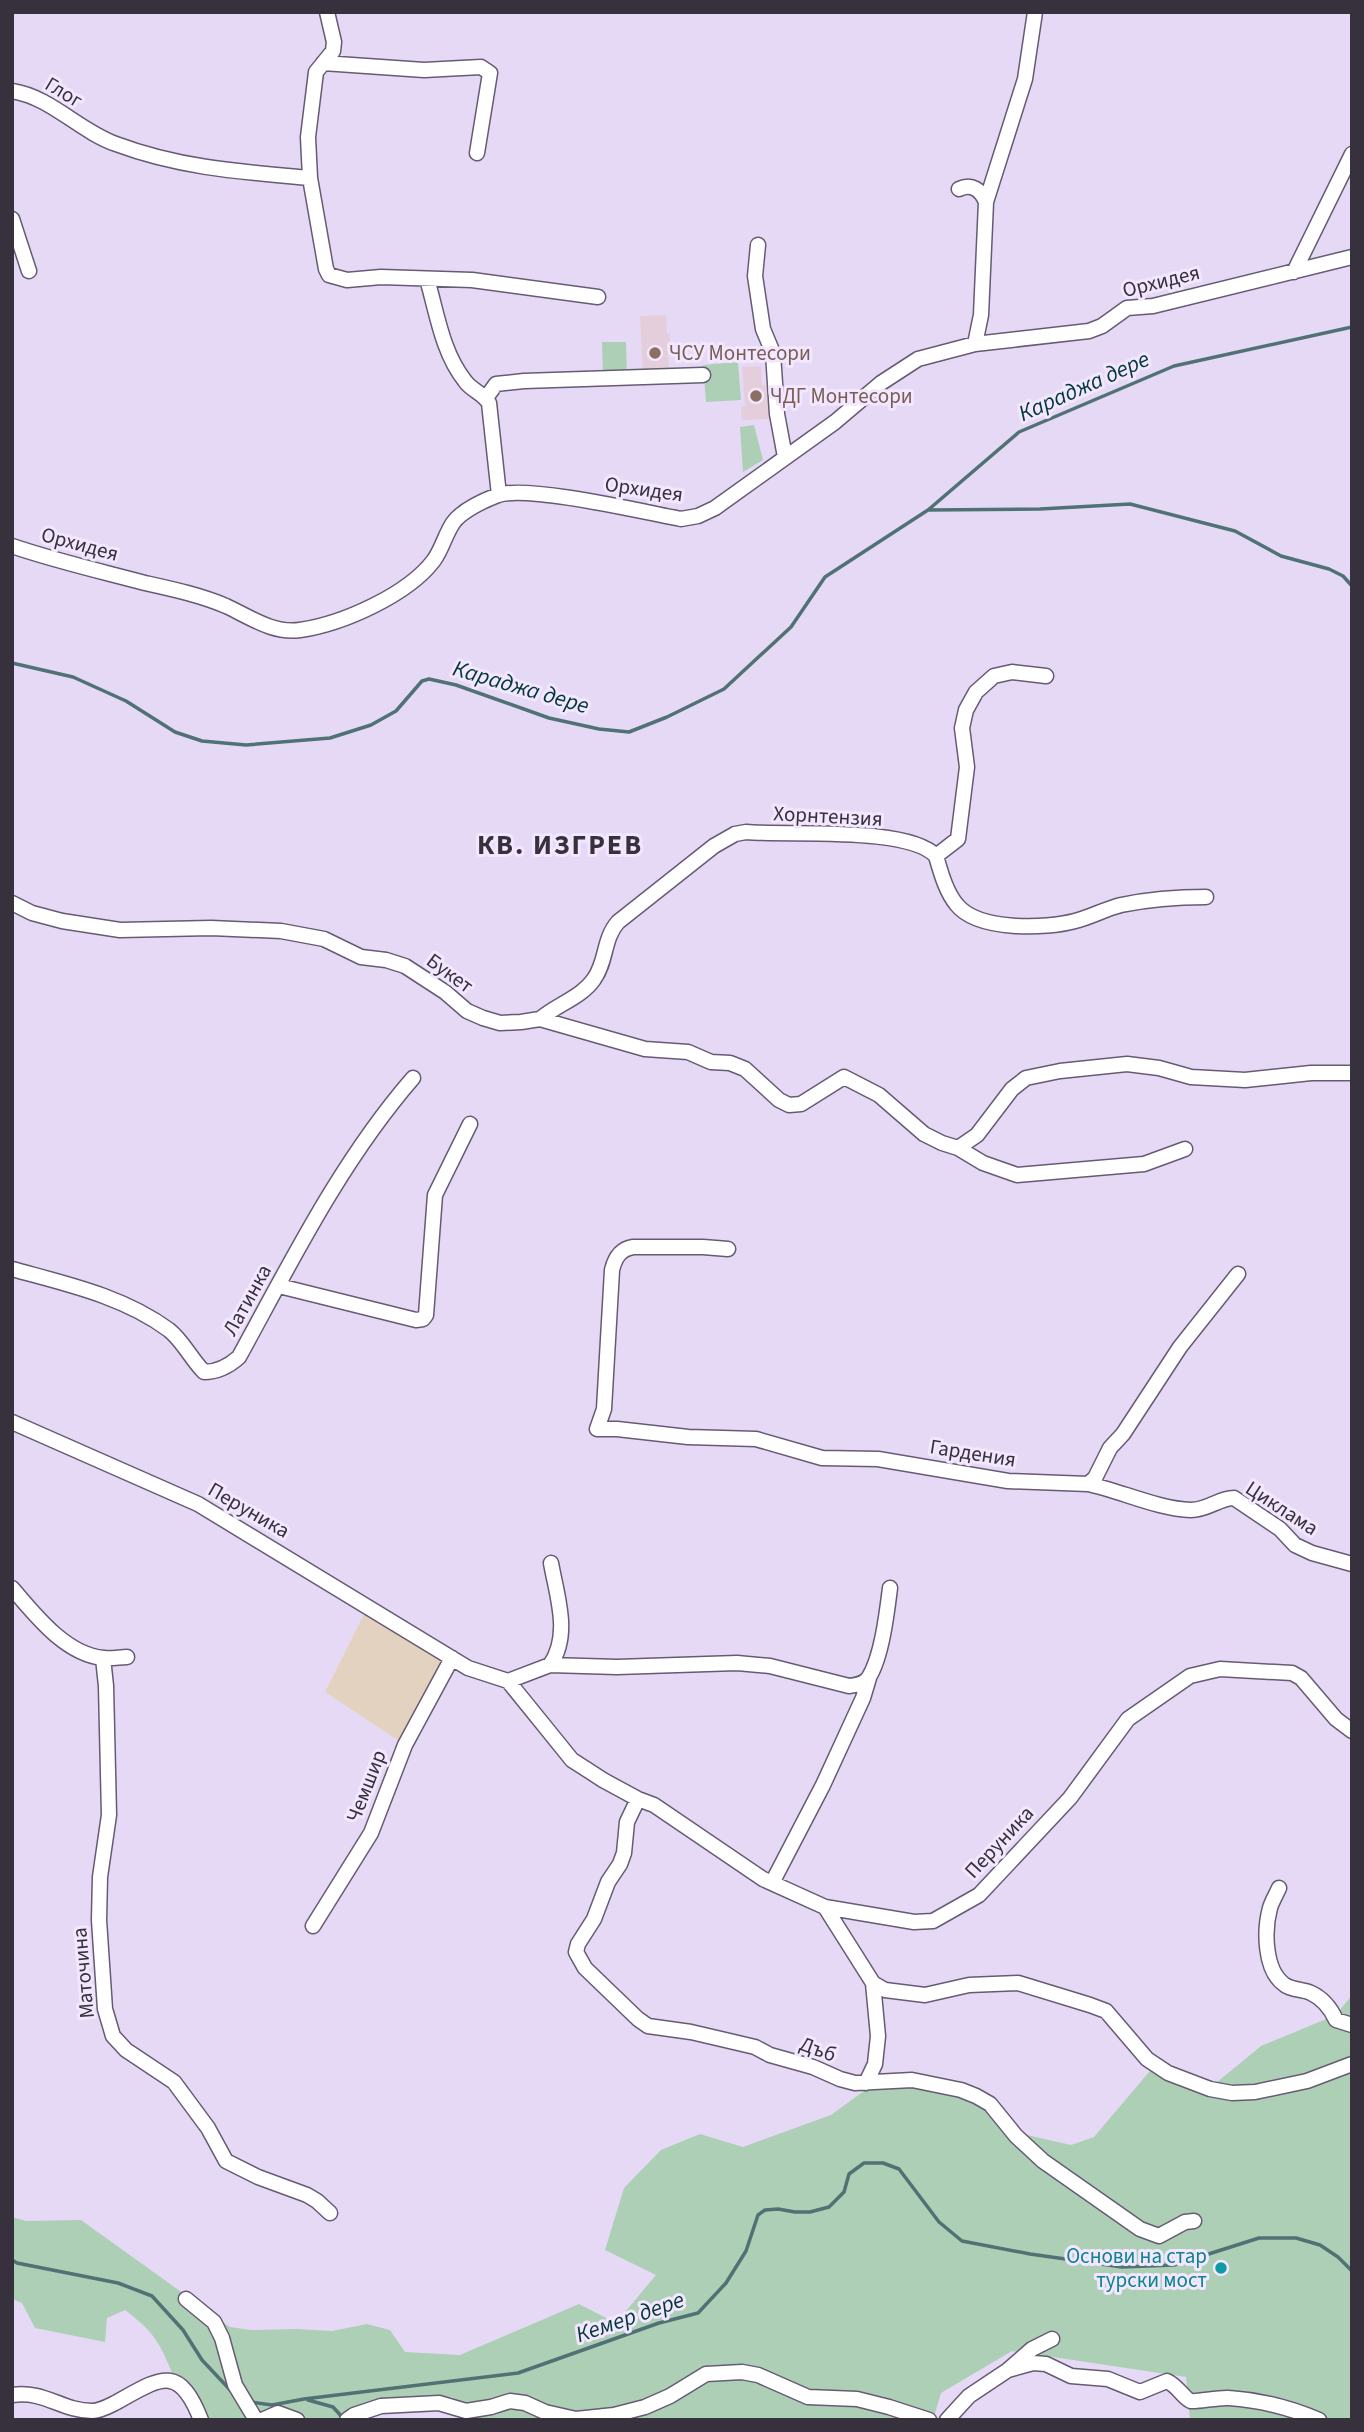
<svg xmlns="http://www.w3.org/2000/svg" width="1364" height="2432" viewBox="0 0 1364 2432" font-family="'Source Sans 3',sans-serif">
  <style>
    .industrial { fill: #e4d2c1 }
    .education { fill: #e4cedb }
    .green { fill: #adcfb6 }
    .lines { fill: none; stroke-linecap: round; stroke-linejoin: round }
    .stream { stroke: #507275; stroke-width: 3.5 }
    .minor-casing { stroke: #665b73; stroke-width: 17 }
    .minor { stroke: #fff; stroke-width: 14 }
    .education-dot { fill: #8d6e63; stroke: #f2e7ff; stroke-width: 2.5 }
    .culture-dot { fill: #0f9aa8; stroke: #f2e7ff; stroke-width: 2.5 }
    .labels { text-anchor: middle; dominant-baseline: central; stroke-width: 6; stroke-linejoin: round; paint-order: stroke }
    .street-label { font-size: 21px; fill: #36313c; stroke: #f2e7ff }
    .education-label { font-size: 21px; fill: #785e54; stroke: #f2e7ff; text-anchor: start }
    .culture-label { font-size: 21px; fill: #0d838f; stroke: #f2e7ff; text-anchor: end }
    .water-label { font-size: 23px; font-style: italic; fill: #023738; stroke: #f2e7ff }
    .district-label { font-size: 28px; font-weight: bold; letter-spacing: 2px; fill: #36313c; stroke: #f2e7ff }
  </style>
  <rect width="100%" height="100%" fill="#e6d9f6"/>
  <!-- industrial -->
  <path class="industrial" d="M368,1606L452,1658L405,1745L325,1692Z"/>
  <!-- education -->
  <path class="education" d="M666,315L667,334H670V343L667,344L670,376L643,378L640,316Z
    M761,366L762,385H767L769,419L742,420L741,407L745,406L742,367Z"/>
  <!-- green -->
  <path class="green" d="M602,342H626L627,376H603Z
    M738,362L741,400L706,402L703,365Z
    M754,425L763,460L743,472L740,427Z
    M1352,1995V2420H1190L1186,2377L1012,2351L941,2393L933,2420H459L453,2397L381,2406L347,2420H208C197,2408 182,2395 176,2381C159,2344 159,2336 125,2310L107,2318L105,2342L35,2328L22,2303L12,2299V2217L26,2221L81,2220L230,2327L251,2330L297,2329L332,2331L367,2324L390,2330L405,2352L460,2355L579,2304L616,2323L656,2275L605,2250L624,2188L661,2150L700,2134L743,2147L831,2115L875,2083L911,2077L969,2085L1014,2132L1071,2145L1094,2137L1155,2065L1216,2083L1261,2046L1336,2015Z"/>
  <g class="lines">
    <!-- stream -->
    <path class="stream" d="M928,510L1040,509L1130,504L1235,531L1281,556L1329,569L1343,576L1352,586
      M12,663L73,677L126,701L175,732L202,741L246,745L330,738L371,725L396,711L422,681L429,679L456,685L549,718L599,729L629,732L667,717L724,689L791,627L825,577L928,510L1019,432L1174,366L1352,327
      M12,2260L17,2263L118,2283L152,2296L183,2330L202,2360L234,2394
      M308,2400L333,2407L343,2418
      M251,2402L272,2405L304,2399L518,2373L659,2323L698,2313L726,2283L746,2251L758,2215L765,2210L778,2209L795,2212H810L829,2207L844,2192L849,2174L864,2163H883L899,2169L939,2222L962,2241L1030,2254L1122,2267L1174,2265L1259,2238H1296L1320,2245L1338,2257L1352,2271"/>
    <defs>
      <path id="minor" d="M327,12L334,42L333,51L316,72L308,137L310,178L326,269L329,275L347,280L381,277L472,280L598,297
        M323,63L424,70L481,67L490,73L477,153
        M12,91C51,97 79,131 116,144C180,168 242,172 310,178
        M959,189C972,183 981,190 986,202
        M12,219L29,271
        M758,245L755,276L763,329L773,353L777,414L785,457
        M1294,272L1352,154
        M427,279C437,313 442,352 465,381C471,390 483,393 489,403L499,495
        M975,344L981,315L986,202L1025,79L1035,12
        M486,398L496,384L524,381L703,375
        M12,546C56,561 100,571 145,583C172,589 200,595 226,606C250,617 273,634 300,630C342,624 408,595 434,560C442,549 445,535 453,523C461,511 485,500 498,495C528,485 644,512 681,519L698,516L715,508L835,422L881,383L918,359L975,344L1089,331L1102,326L1127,308L1153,306L1352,257
        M936,856C941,873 946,892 957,905C978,931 1046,929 1075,921C1091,917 1105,909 1121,905C1150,899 1177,897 1206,897
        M12,903L32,913L62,921L120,930L211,928L281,931L324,939L361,957L386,960L405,966L445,992L467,1011L483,1018L500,1023L521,1022L540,1019L645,1049L688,1052L711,1062L730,1063L745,1069L779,1100L789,1105L801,1104L844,1077L879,1095L924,1134L942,1143L958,1148L983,1163L1017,1175L1144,1164L1185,1149
        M540,1019C556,1005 582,997 594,979C607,961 603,939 618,922L714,846L735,834L746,832C789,836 908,826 936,856L958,839L967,767L962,728L966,710L976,692L994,676L1012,672L1046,676
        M958,1148L977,1135L1012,1089L1026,1078L1060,1071L1127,1064L1159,1068L1191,1077L1245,1080L1311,1073H1352
        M728,1249L703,1247H633C620,1249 615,1258 612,1270L604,1409L597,1429H617L688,1437L756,1439L822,1458L878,1459L1008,1481L1088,1484L1095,1478L1110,1448L1123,1434L1180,1347L1238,1274
        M12,1269C66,1284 123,1296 169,1330C183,1341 191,1359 204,1372C217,1372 229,1366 239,1357C291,1262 341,1161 413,1078
        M279,1286L416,1320L423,1319L426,1315L435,1195L470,1124
        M12,1422L198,1504L468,1668L508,1681L550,1665L617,1667L737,1663L770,1666L849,1686C857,1685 865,1684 869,1677C882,1656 887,1612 890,1588
        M1088,1484C1121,1491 1158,1509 1191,1510C1208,1510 1219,1498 1234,1498L1280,1529L1295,1545L1312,1553L1352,1564
        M12,1588C35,1615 66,1655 104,1658C112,1659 120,1657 127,1657
        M103,1658L106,1686L109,1815L100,1877L99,1920L105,2009L113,2036L126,2050L174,2082L208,2128L226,2161L258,2177L307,2195L317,2201L330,2213
        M550,1665C571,1635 557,1597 551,1563
        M508,1681L572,1760L603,1780L638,1799L654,1805L763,1879L825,1907L914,1922L933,1921L979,1895L1070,1798L1128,1719L1190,1676L1220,1669L1292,1673L1301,1678L1336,1719L1352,1731
        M638,1799L627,1822L624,1853L620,1864L608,1882L594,1919L578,1944L576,1952L585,1968L638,2019L648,2026L691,2032L755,2047L770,2055L813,2067L840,2079L855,2083L912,2080L961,2090L976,2096L990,2104L1016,2136L1043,2161L1140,2229L1159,2236L1185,2222L1194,2221
        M772,1883L823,1785L863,1698L869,1678
        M1279,1888C1276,1895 1272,1901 1270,1908C1264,1930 1264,1971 1285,1985C1292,1990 1302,1989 1311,1993C1322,1998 1331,2009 1336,2020L1352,2025
        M825,1907L873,1983L878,2036L875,2064L866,2083
        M313,1926L371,1833L405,1745L452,1658
        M873,1983L885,1990L925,1995L969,1985L1018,1983L1090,2005L1106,2011L1147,2059L1168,2073L1210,2089L1232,2093L1255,2092L1307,2081L1352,2064
        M186,2299L214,2322L222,2338L235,2385L256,2420
        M1008,2370L1033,2363L1046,2364L1071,2376L1108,2379L1140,2392L1167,2381C1178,2386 1184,2399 1191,2401C1198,2402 1219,2397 1229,2398C1259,2400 1291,2408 1319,2420
        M12,2395C44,2390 62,2411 92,2411C101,2411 109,2406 117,2402C160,2378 179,2363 201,2420
        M262,2420L278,2413L297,2420
        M347,2420L354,2415L381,2406L439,2403L466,2411L491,2407L510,2401L525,2403L545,2412L576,2419L614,2415L645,2407L670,2396L706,2374L742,2372L758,2375L808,2397L857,2399L889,2407L929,2420
        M947,2420L969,2396L1008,2370L1032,2349L1052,2339"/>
    </defs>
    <!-- minor casing -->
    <use href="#minor" class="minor-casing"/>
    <!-- minor -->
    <use href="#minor" class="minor"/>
  </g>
  <!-- markers -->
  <g class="education-dot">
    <circle cx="655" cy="353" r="7"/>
    <circle cx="756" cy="396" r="7"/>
  </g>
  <circle class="culture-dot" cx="1221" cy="2268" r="7"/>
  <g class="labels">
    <!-- street labels -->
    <g class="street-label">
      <text transform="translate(64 92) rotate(31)">Глог</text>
      <text transform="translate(1161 281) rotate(-14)">Орхидея</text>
      <text transform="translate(644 489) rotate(8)">Орхидея</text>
      <text transform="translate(80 544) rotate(15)">Орхидея</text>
      <text transform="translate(828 816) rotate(3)">Хорнтензия</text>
      <text transform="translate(450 973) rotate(36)">Букет</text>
      <text transform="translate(247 1300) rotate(-61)">Латинка</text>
      <text transform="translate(973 1453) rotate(9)">Гардения</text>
      <text transform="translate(1282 1508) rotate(33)">Циклама</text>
      <text transform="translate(249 1510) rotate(30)">Перуника</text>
      <text transform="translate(366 1786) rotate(-69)">Чемшир</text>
      <text transform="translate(999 1842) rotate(-47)">Перуника</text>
      <text transform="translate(83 1973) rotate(-95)">Маточина</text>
      <text transform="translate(818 2049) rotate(20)">Дъб</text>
    </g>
    <!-- education labels -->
    <g class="education-label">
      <text x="669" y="353">ЧСУ Монтесори</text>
      <text x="770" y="396">ЧДГ Монтесори</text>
    </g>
    <!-- culture labels -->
    <g class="culture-label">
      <text x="1207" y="2256">Основи на стар<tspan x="1207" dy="24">турски мост</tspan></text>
    </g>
    <!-- water labels -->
    <g class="water-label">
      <text transform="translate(1084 386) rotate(-24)">Караджа дере</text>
      <text transform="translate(521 687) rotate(16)">Караджа дере</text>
      <text transform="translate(630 2317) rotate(-19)">Кемер дере</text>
    </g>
    <!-- district labels -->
    <g class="district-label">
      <text x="560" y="845">КВ. ИЗГРЕВ</text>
    </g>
  </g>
  <!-- border -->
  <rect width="1364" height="2432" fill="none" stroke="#36313c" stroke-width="28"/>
</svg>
